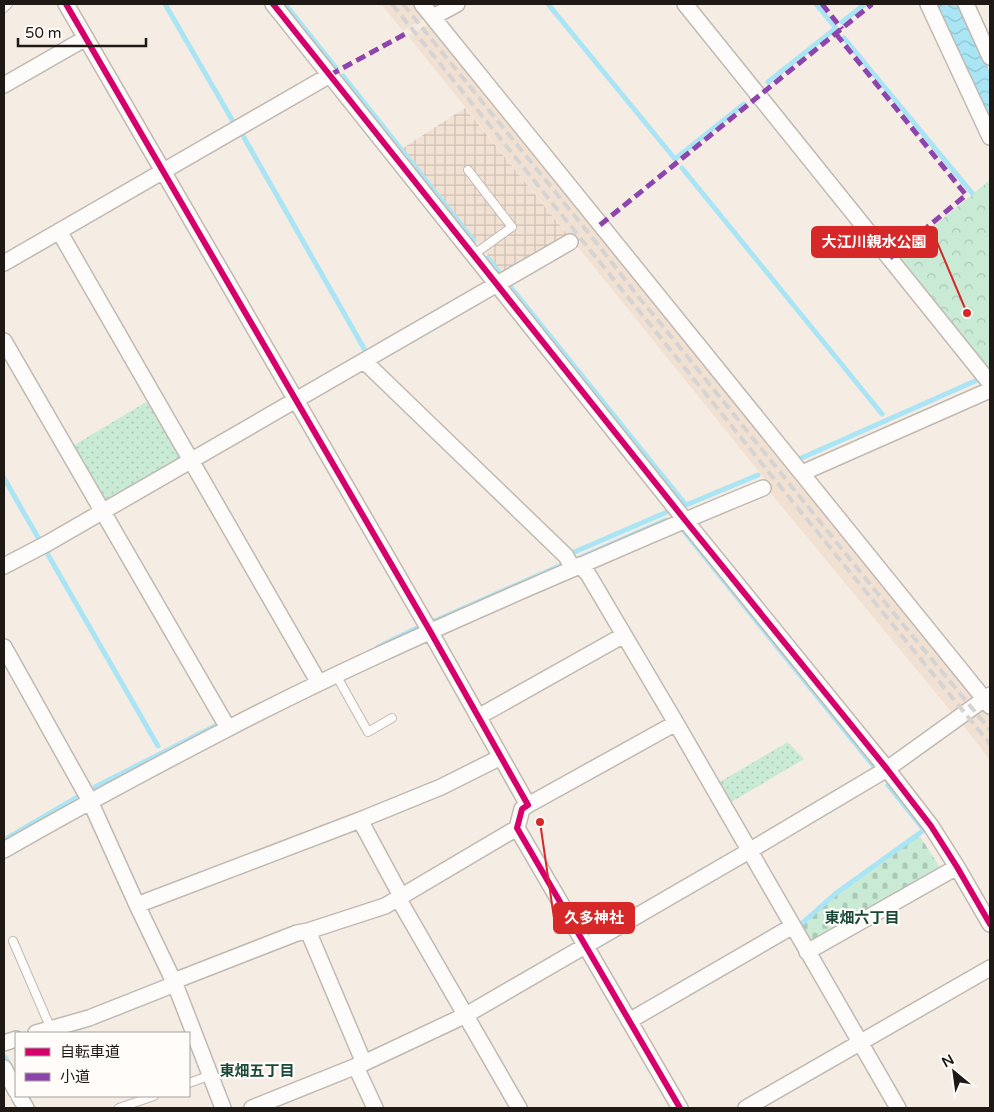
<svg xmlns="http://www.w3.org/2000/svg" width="994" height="1112" viewBox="0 0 994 1112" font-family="'Varela Round','Noto Sans JP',sans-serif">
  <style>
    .built { fill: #f1e1d3 }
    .industrial { fill: url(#industrial-grid) }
    .grass { fill: url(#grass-dots) }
    .forest { fill: url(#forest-crowns) }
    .cemetery { fill: url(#cemetery-stones) }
    .water { fill: url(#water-waves) }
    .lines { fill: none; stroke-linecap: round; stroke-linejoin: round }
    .stream { stroke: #a9e5f4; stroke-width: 5 }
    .lane-casing { stroke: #c0b9b2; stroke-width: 10 }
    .street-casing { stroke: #c0b9b2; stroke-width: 18 }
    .lane { stroke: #fefcfb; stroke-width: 8 }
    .street { stroke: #fefcfb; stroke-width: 15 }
    .rail { stroke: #d6d4d2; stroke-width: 4; stroke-dasharray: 10 5; stroke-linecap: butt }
    .quiet { stroke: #8e44ad; stroke-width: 5; stroke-dasharray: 10 5; stroke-linecap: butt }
    .cycleway-casing { stroke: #fffcf9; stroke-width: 9 }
    .cycleway { stroke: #d6006c; stroke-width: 6 }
    .labels { text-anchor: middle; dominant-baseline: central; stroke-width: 4.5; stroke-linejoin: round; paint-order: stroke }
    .neighbourhood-label { font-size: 15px; font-weight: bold; fill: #194938; stroke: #fffcf9 }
    .leader { fill: none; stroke: #d62828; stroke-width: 2 }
    .callout-dot { fill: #d62828; stroke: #fffcf9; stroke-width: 2 }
    .callout { fill: #d62828; stroke: #d62828; stroke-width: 2 }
    .callout-label { font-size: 15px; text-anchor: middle; font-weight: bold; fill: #fff }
  </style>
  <defs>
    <pattern id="industrial-grid" width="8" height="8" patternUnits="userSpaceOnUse" patternTransform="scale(1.25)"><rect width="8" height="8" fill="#f1e1d3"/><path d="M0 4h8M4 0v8" fill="none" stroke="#cec0b4"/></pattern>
    <pattern id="grass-dots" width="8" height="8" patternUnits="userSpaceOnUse" patternTransform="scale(1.25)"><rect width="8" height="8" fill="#c9ebd5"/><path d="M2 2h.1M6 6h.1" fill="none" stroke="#acc9b6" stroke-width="1.8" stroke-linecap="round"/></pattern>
    <pattern id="forest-crowns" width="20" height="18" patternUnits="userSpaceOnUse" patternTransform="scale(1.25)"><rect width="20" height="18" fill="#c9ebd5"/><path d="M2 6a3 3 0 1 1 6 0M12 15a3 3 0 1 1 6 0" fill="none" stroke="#acc9b6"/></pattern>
    <pattern id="cemetery-stones" width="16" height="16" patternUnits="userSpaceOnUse" patternTransform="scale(1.25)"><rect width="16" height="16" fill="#c9ebd5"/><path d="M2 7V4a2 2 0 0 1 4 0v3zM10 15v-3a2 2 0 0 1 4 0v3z" fill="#acc9b6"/></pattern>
    <pattern id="water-waves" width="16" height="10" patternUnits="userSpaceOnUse" patternTransform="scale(1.25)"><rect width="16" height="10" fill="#a9e5f4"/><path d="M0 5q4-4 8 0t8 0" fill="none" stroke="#91c4d0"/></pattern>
  </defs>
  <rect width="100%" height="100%" fill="#f5ece4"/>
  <!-- built -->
  <path class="built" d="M381,4H415L426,17L403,31Z
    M429,24L975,699L954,715L769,491L764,478L408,36Z
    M985,708L990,714V760L962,724Z"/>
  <!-- industrial -->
  <path class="industrial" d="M465,108L567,234L501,272L403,148Z"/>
  <!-- grass -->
  <path class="grass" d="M151,399L183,454L181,461L110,501L101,499L71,447Z
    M788,742L804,759L728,804L716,784Z"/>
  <!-- forest -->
  <path class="forest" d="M990,180V371L897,256Z"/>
  <!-- cemetery -->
  <path class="cemetery" d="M919,835L941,869L808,947L800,927L836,895Z"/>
  <!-- water -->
  <path class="water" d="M933,4H957L990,72V125Z"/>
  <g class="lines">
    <!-- stream -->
    <path class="stream" d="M165,4L234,123
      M285,4L336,68
      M548,4L675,159L744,104
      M842,22L865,4
      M844,38L972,193
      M343,76L474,241
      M768,82L836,28L816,4
      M242,134L366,352
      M682,168L882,414
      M488,258L502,276
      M509,285L686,505L758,475
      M797,460L975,381
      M4,478L40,541
      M683,530L875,768
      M47,553L158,746
      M572,553L667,512
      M577,559L666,520
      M430,623L564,564
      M378,647L419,627
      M95,787L217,725
      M4,840L81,795
      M799,926L835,894L924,830L888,785
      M5,1057L11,1067"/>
    <defs>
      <path id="lane" d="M4,8L8,4
        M468,170L512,227L473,255
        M336,675L368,732L392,718
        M13,941L51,1029
        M189,1083L211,1075
        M119,1108L154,1096"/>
      <path id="street" d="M66,4L430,631L528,805L522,809L517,828L680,1108
        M273,4L685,520L887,769L931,826L957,867L990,924
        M422,4L990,706
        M685,4L990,383
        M928,4L990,137
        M966,4L990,57
        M433,17L457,4
        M4,85L86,38
        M59,231L319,683
        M4,263L330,75
        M4,341L228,728
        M364,361L566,556L573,569
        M802,473L990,390
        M580,565L588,574L676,723L898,1108
        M4,566L48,543L570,242
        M4,647L90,801L137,905L175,984L223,1108
        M478,717L624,635
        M528,805L676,723
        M360,820L401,896
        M4,850C77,808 152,768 227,729C327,677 430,631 533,586C610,553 686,519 763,488
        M398,898L519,1108
        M137,905L360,820L441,787L501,757
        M308,931L364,1063
        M807,952L957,867
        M174,981L297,933L308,931L385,906L517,828
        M629,1021L793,926
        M36,1033L89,1018L175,984
        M4,1043L16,1039
        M356,1067L375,1108
        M4,1068L16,1091
        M19,1096L26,1108
        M252,1108L364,1063L466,1015L749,851L887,769L990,695
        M746,1108L990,968"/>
    </defs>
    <!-- lane casing -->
    <use href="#lane" class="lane-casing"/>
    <!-- street casing -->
    <use href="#street" class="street-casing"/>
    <!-- lane -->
    <use href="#lane" class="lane"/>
    <!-- street -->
    <use href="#street" class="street"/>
    <!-- rail -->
    <path class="rail" d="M392,4L792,501L990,744
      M403,4L599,246L637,295L674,340L878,594L990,730"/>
    <!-- quiet -->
    <path class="quiet" d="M822,4L842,29
      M836,34L966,195L890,258
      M330,75L407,33
      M600,225L872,4"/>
    <defs>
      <path id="cycleway" d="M66,4L430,631L528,805L522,809L517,828L680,1108
        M273,4L685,520L887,769L931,826L957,867L990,924"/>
    </defs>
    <!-- cycleway casing -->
    <use href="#cycleway" class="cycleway-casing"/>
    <!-- cycleway -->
    <use href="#cycleway" class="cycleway"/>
  </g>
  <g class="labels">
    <!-- neighbourhood labels -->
    <g class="neighbourhood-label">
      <text x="862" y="918">東畑六丁目</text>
      <text x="257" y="1071">東畑五丁目</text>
    </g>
  </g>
  <!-- callouts -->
  <path class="leader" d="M967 313L937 242M540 822L554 918"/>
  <g class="callout-dot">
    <circle cx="967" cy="313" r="5"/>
    <circle cx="540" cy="822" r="5"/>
  </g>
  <g class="callout">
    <rect x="812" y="227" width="125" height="30" rx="5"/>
    <rect x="554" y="903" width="80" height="30" rx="5"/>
  </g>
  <g class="callout-label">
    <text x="874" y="247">大江川親水公園</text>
    <text x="594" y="923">久多神社</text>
  </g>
  <!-- border -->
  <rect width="994" height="1112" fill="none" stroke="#1f1915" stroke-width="10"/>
  <!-- legend -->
  <rect x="15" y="1032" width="175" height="65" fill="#fffcf9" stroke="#a5a19e"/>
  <rect x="25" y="1048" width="25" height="8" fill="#d6006c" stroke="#a5a19e"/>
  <text x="60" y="1057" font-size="15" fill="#1f1915">自転車道</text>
  <rect x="25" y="1073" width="25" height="8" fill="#8e44ad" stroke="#a5a19e"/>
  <text x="60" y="1082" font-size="15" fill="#1f1915">小道</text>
  <!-- north arrow -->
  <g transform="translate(954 1072) rotate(331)" stroke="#fffcf9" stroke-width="4" paint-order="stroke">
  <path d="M0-4L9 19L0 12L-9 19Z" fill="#1f1915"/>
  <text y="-8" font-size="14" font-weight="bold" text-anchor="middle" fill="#1f1915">N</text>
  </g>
  <!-- scale -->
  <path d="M18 38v8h128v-8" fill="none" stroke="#1f1915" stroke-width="2.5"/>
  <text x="25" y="38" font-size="15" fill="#1f1915" stroke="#fffcf9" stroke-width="4" paint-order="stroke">50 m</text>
</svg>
